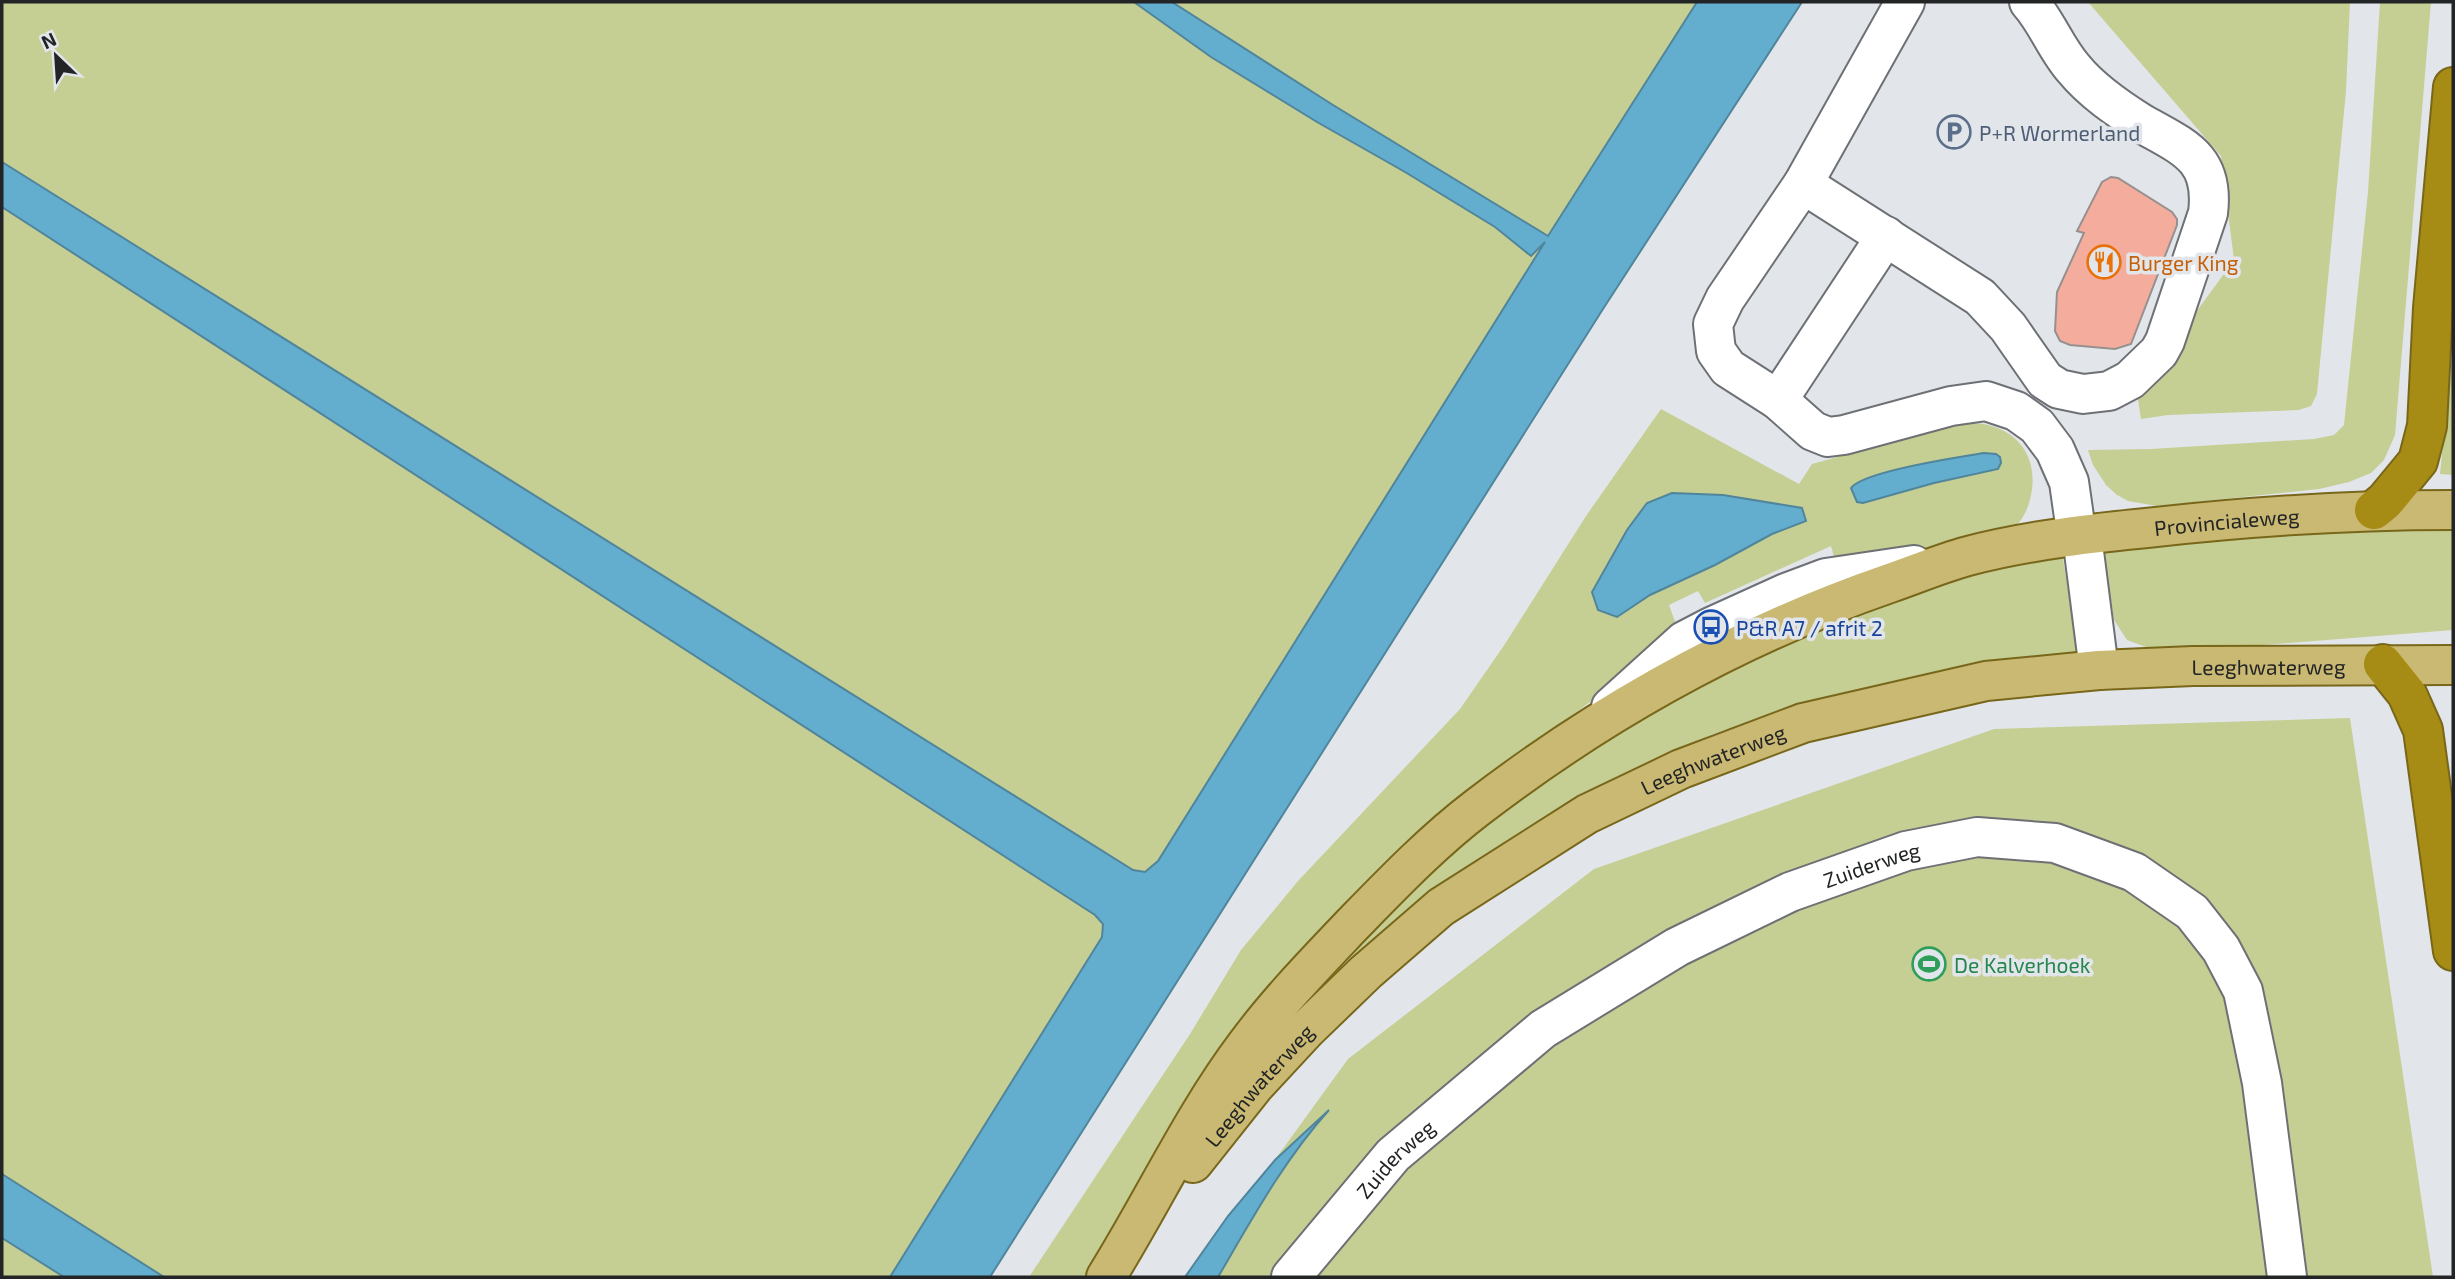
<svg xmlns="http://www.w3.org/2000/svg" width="2455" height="1279" viewBox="0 0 2455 1279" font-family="'Exo 2',sans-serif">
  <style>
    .green { fill: #c5ce93 }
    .water { fill: #63aece; stroke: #50859b; stroke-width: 2 }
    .building { fill: #f4ac9d; stroke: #96908f; stroke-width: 2 }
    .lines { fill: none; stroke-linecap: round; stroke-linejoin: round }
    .minor-casing { stroke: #6d7074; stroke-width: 42 }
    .major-casing { stroke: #78671a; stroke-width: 42 }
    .highway-casing { stroke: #78671a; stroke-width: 42 }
    .minor { stroke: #fff; stroke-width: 38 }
    .major { stroke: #cab972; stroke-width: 38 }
    .highway { stroke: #a68b14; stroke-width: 38 }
    .labels { text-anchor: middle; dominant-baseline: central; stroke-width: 7; stroke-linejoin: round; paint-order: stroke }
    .service-label { font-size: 21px; fill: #4e5e75; stroke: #e2e6eb; text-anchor: start }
    .food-label { font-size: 21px; fill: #c56008; stroke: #e2e6eb; text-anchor: start }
    .street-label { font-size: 21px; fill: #222425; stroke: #e2e6eb }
    .transit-label { font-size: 21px; fill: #164399; stroke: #e2e6eb; text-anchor: start }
    .leisure-label { font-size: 21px; fill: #27864d; stroke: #e2e6eb; text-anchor: start }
  </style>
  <rect width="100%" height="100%" fill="#e2e6eb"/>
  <!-- green -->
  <path class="green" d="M2,2H1134L1211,57L1317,122L1405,172L1495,227L1531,256L1548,236L1333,105L1172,2H1697L1158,861L1145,872L1133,870L2,162Z
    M2088,2H2350L2346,91L2317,394L2311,406L2299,410L2168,415L2141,419L2137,393L2234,260L2221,156Z
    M2380,2H2431L2395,435L2384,460L2371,473L2349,482L2319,489L2157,506L2128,501L2117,495L2106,485L2093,465L2088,450L2151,449L2314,439L2334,435L2344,425L2368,192Z
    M2,207L1095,915L1103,924L1102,937L890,1277H164L2,1174Z
    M2453,347V475L2440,474Z
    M1661,409L1799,484L1812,464L1960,423C2011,419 2044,453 2029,503C2026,513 2020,524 2011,530C1996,539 1971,540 1953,543C1914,550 1875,557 1836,564L1831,546L1705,603L1698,591L1669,605L1678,630L1630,671L1449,810L1087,1277H1029L1190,1034L1241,950L1298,881L1460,709L1505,644L1586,516Z
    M2453,520V630L2162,653L2127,640L2114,620L2102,543Z
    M2062,553L2079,654L1804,705L1713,734L1591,792L1292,1022L1316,976L1476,828L1554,769L1760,649L1994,566Z
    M2350,718L2433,1277H1190L1348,1059L1594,869L1994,729Z
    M2,1238L64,1277H2Z"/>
  <!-- water -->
  <path class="water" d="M1134,2H1172L1333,105L1548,236L1697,2H1802L1603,309L990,1277H890L1102,937L1103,924L1095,915L2,207V162L1133,870L1145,872L1158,861L1545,242L1531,256L1495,227L1405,172L1317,122L1211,57Z
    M1984,453L1996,454L2000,457L2001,463L1998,469L1934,483L1863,503L1857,502L1851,488C1863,471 1959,457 1984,453Z
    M1672,493L1723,495L1802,508L1806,521L1772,534L1715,565L1650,595L1617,617L1598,610L1592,592L1627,530L1647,503Z
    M1329,1110C1284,1160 1252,1219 1218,1277H1185L1228,1216L1275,1160Z
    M2,1174L164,1277H64L2,1238Z"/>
  <!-- building -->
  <path class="building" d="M2111,177L2118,178L2172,212L2177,219V225L2131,344L2115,349L2070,345L2060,341L2055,331L2057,292L2084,233L2077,231L2102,182Z"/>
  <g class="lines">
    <defs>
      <g id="minor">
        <path d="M1905,2L1803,184L1725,299L1713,324L1716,351L1728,368L1778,400L1813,431L1828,437L1844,435L1951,406L1986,401L2016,411L2037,426L2055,450L2069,482L2075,524L2083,544L2099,670"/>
        <path d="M1803,184L1980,297L2008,327L2045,380L2059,389L2083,394L2109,391L2130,380L2159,352L2165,341L2208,213C2215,157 2183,147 2141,123C2117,108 2092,91 2074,69C2056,49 2047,22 2029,2"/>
        <path d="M1778,400L1886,236"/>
        <path d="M1611,707L1684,641L1711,627L1786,593L1826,578L1914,565"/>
        <path id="s1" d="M1291,1277L1393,1155L1543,1029L1677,947L1790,892L1906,851L1977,837L2055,843L2134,872L2192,912L2221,949L2243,991L2262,1083L2287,1277"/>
      </g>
      <g id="major">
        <path id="s2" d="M1193,1163L1255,1085L1306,1030L1366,972L1441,907L1587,814L1681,769L1803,723L1986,681L2099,670L2193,666L2453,665"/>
        <path id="s3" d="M1106,1277C1154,1200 1192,1117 1247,1044C1278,1002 1315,964 1351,926C1391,885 1432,842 1478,807C1602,712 1742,634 1890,583C1916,574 1942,563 1968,556C2029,540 2094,533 2156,527C2255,516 2354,510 2453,510"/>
      </g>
      <path id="highway" d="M2374,510L2385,501L2418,461L2427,426L2433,308L2453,87
        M2383,664L2407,694L2423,730L2453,951"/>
    </defs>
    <!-- minor casing -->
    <use href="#minor" class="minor-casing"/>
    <!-- major casing -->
    <use href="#major" class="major-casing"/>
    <!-- highway casing -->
    <use href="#highway" class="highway-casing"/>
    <!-- minor -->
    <use href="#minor" class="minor"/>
    <!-- major -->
    <use href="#major" class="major"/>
    <!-- highway -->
    <use href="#highway" class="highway"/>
  </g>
  <!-- icons -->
  <defs>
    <symbol id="parking-ring" viewBox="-11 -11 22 22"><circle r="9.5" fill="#e2e6eb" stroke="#5c6f8a" stroke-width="1.5"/><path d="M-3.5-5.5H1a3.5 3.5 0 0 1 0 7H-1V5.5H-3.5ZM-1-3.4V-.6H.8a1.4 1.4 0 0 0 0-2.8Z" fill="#5c6f8a"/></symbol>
    <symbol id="restaurant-ring" viewBox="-11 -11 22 22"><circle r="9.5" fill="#e2e6eb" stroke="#e8710a" stroke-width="1.5"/><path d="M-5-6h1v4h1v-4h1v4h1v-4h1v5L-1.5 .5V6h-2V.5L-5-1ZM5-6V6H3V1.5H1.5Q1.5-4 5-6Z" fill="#e8710a"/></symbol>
    <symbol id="bus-ring" viewBox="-11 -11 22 22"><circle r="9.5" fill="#e2e6eb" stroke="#1a4fb4" stroke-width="1.5"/><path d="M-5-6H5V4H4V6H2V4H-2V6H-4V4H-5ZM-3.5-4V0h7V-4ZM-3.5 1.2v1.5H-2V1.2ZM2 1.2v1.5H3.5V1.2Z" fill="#1a4fb4"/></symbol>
    <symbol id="stadium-ring" viewBox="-11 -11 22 22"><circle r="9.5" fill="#e2e6eb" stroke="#2e9e5b" stroke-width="1.5"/><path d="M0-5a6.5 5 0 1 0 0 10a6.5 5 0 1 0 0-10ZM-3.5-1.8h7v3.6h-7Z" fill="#2e9e5b"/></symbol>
  </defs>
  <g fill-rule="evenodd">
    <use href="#parking-ring" x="1935" y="113" width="38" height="38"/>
    <use href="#restaurant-ring" x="2085" y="243" width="38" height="38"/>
    <use href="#bus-ring" x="1692" y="608" width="38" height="38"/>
    <use href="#stadium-ring" x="1910" y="945" width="38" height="38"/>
  </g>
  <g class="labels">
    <!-- service labels -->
    <g class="service-label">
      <text x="1979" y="132">P+R Wormerland</text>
    </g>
    <!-- food labels -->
    <g class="food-label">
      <text x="2128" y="262">Burger King</text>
    </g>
    <!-- street labels -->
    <g class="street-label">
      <text stroke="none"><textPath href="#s3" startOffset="1419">Provincialeweg</textPath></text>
      <text stroke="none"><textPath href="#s2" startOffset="1236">Leeghwaterweg</textPath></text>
      <text stroke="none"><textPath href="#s2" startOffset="668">Leeghwaterweg</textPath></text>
      <text stroke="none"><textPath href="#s1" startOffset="724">Zuiderweg</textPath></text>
      <text stroke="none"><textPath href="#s2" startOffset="102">Leeghwaterweg</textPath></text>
      <text stroke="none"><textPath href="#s1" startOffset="158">Zuiderweg</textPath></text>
    </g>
    <!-- transit labels -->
    <g class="transit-label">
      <text x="1736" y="627">P&amp;R A7 / afrit 2</text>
    </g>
    <!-- leisure labels -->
    <g class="leisure-label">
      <text x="1954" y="964">De Kalverhoek</text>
    </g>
  </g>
  <!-- border -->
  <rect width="2455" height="1279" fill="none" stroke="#222425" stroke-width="7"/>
  <!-- north arrow -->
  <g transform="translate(56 56) rotate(335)" stroke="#e2e6eb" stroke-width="5" paint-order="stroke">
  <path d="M0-5L12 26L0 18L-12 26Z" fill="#222425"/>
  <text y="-10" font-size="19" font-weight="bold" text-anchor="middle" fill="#222425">N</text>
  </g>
</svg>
